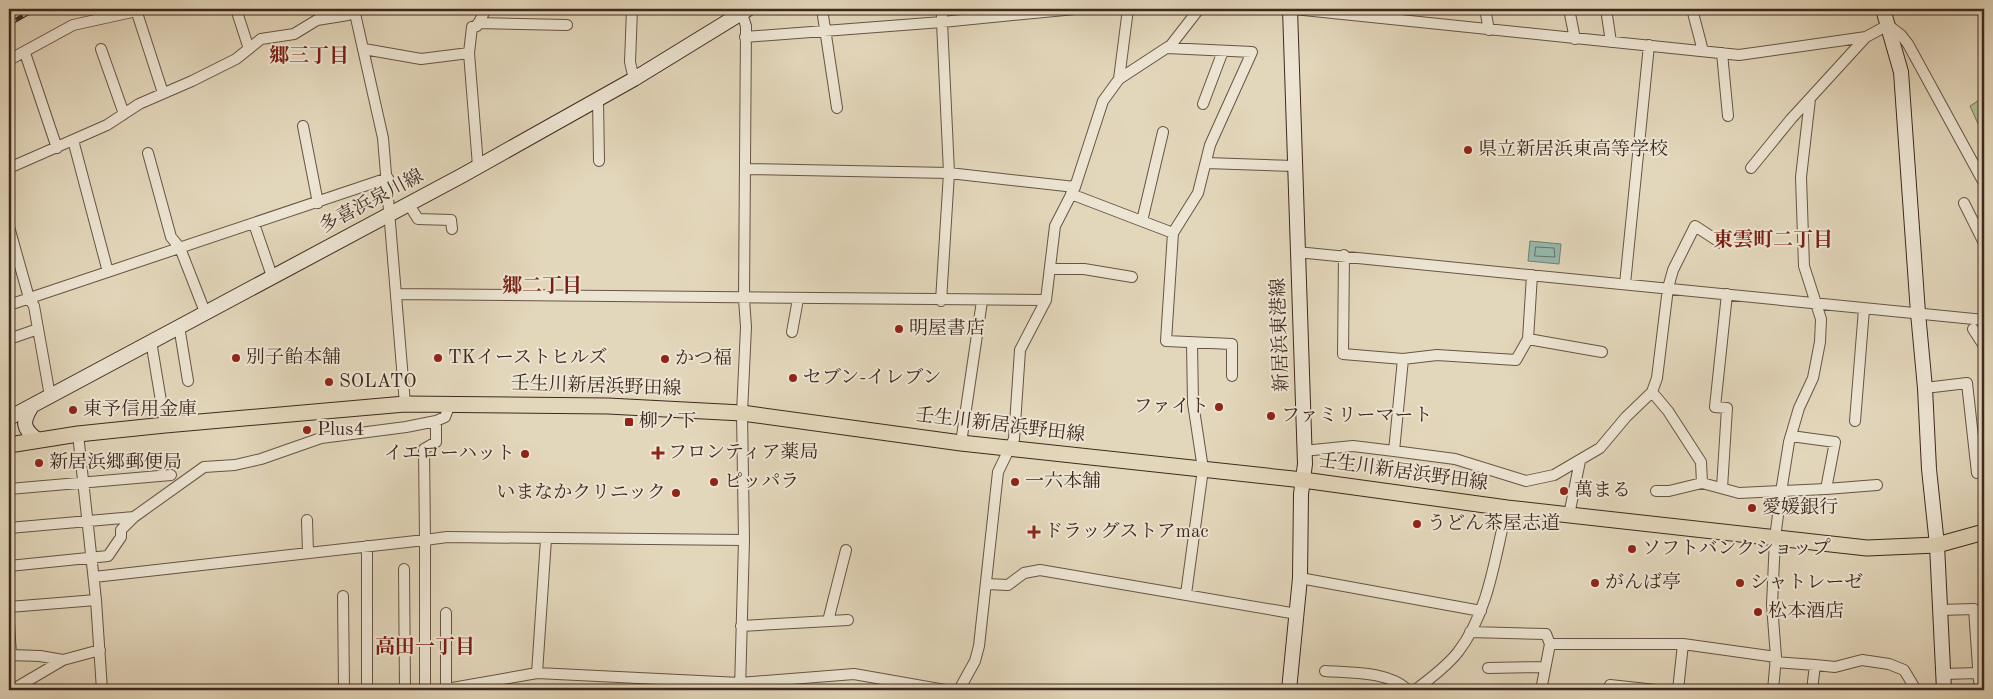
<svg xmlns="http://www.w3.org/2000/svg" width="1993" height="699" viewBox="0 0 1993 699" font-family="'Old Standard TT','Noto Serif JP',serif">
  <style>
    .green { fill: #b1bf92; stroke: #787458 }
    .water { fill: #95baae; stroke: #728074 }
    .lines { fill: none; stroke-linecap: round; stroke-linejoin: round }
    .shore { stroke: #6a7166; stroke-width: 1 }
    .street-casing { stroke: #675445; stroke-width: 12 }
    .secondary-casing { stroke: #3e281e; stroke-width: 16 }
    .primary-casing { stroke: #3e281e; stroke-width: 17 }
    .street { stroke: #ede5d3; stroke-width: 10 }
    .secondary { stroke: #ede5d3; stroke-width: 14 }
    .primary { stroke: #e3d7bb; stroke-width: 15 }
    .rail-casing { stroke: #3e281e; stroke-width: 4.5 }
    .rail { stroke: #ede5d3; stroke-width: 2.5; stroke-dasharray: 8; stroke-linecap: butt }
    .poi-dot { fill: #8f2418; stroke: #ede5d3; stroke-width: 2 }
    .labels { text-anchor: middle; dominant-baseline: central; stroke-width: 4; stroke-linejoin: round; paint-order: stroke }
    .poi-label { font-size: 19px; fill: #3e281e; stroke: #ede5d3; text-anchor: start }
    .street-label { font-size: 19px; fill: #3e281e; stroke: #ede5d3 }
    .neighbourhood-label { font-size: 20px; font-weight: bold; fill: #7a1f14; stroke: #ede5d3 }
  </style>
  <rect width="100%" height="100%" fill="#e3d7bb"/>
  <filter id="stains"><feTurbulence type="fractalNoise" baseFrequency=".004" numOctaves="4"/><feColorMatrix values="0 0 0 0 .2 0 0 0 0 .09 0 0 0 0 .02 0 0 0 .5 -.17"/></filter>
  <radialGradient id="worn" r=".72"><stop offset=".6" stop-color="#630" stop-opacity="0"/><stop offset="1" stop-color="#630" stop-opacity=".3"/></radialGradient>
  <!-- green -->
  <path class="green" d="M1984,97V137L1970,106Z"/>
  <!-- water -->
  <path class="water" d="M1530,241L1561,244L1559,264L1528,261Z"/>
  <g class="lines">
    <!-- shore -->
    <path class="shore" d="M1536,247L1554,248L1555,257L1535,256Z"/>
    <defs>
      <path id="street" d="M236,9L249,49
        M354,9L383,138L405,404
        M632,9L630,62L634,79
        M822,9L837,108
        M942,9V22L1075,9
        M1294,9L1739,55L1866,37L1888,25L1901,35L1908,44L1984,183
        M1485,9L1489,30
        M1569,9L1575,39
        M1606,9L1611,42
        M1692,9L1703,51
        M138,16L163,93
        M478,23L567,25
        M745,37L942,22L949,173L941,301
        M101,49L124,114
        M364,49L421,59L469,53L472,27L477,26L486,9
        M25,53L57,148
        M469,53L478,166
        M1722,53L1728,116
        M9,60L73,25L132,12
        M1119,79L1128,9
        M598,100L599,161
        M1203,104L1223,51
        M303,126L318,203
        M73,140L108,272
        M148,153L171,237L180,248L205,312
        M1206,163L1294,166
        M9,168L107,125L139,104L192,81L236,59L261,39L294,34L317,20L348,15L356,9
        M1751,168L1791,119L1866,37
        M745,169L949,173L1075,187
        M1071,194L1173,233L1198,193L1210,145L1252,52L1167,48
        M408,203L418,219L451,220L452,229
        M1964,203L1984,243
        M1142,221L1163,132
        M254,224L272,276
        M9,227L29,298L34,306L50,396
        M1173,233L1166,341L1232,344V376
        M1297,252L1984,320
        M1050,269H1084L1132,277
        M1625,284L1649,45
        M396,294L1046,300
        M9,305L388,178
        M179,326L188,381
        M1973,329L1984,346
        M792,332L798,299
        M9,339L38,329
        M1528,339L1602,352
        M151,341L165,425
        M1403,359L1437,355L1516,360L1528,339L1532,275
        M1925,388L1967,383L1977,473L1984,472
        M1652,392L1668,411L1701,462L1702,483
        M450,404L445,417L436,421V442L424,449L425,540L447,537L744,540
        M1855,421L1864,309
        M78,434L96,600L102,690
        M961,443L982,301
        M1303,451L1353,446L1394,451L1403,359L1343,354L1344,255
        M1394,451L1455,459L1526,481L1554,475L1600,448L1626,417L1652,392L1657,378L1668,288L1673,270L1695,226L1721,243
        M1722,488L1727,408L1715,407L1727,294
        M9,489L171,475
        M1826,489L1877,485
        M1656,491H1669L1702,483L1739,493L1826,489L1835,442L1791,436
        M1569,515L1580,461
        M307,520L308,553
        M9,528L134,517L204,467L235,465L261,459L321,438L406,427L436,421
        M9,566L108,556L121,537V530L134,517
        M404,569L405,690
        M94,577L425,540V690
        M1300,578L1481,611
        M987,584L1008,585L1024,573L1040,570L1297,614
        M1186,594L1203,469L1193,403L1192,343
        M343,596L344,690
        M9,607L96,600
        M1940,610L1974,609L1979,681
        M446,613V689
        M828,621L846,550
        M9,623L11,655
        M741,626L848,620
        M1470,632L1546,634L1550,644
        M9,655L40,656L63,660L100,650
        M1775,662L1815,665L1812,690
        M1815,665L1835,667L1862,660L1889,664L1904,670L1916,690
        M1488,668L1545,667
        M1325,671C1351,673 1388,671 1408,690
        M537,673L546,539
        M1944,674L1978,673
        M12,690L63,660
        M367,690V546
        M441,690L537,673L740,683L854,674L945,690
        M740,690L744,540L742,413L746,327L744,299L746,26L742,14
        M959,690L975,661L979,646L998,472L1014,439L1020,350L1046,300L1055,226L1075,187L1103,101L1119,79L1171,45L1199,9
        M1415,690C1430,679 1447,666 1458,652C1489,612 1495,556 1507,508
        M1541,690L1550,644H1683L1776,657
        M1610,690V685L1656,690
        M1678,690L1683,644
        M1773,690L1776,657L1772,605L1775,538L1781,492L1789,442L1799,408L1813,378L1820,342L1821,319L1804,266L1801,177L1810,99"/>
      <path id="secondary" d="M1883,9L1901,72L1918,313L1925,388L1929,469L1937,545L1944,690
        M32,406C22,421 22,429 38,440
        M9,418L463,175L634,79L748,9
        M1289,690L1300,578L1301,494L1305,464L1290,9"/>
      <path id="primary" d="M9,445L78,434L165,425L405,404L608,406L742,413L961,443L1303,480L1507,508L1867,548L1937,545L1984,532"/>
    </defs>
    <!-- street casing -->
    <use href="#street" class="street-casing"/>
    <!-- secondary casing -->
    <use href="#secondary" class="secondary-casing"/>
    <!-- primary casing -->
    <use href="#primary" class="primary-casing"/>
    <!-- street -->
    <use href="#street" class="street"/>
    <!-- secondary -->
    <use href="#secondary" class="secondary"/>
    <!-- primary -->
    <use href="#primary" class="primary"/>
    <defs>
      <path id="rail" d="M9,24L35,9"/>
    </defs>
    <!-- rail casing -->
    <use href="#rail" class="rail-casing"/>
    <!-- rail -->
    <use href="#rail" class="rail"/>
  </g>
  <!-- markers -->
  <g class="poi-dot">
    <circle cx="1468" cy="150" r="5"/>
    <circle cx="899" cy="329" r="5"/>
    <circle cx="236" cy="358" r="5"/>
    <circle cx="438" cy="358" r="5"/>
    <circle cx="665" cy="359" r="5"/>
    <circle cx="793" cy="378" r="5"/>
    <circle cx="329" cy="382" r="5"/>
    <circle cx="1219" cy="407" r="5"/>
    <circle cx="73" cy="410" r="5"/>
    <circle cx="1271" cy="416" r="5"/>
    <rect x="624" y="417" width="10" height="10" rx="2.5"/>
    <circle cx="307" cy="430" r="5"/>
    <path d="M655.5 445.5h5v5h5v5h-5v5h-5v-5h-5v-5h5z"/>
    <circle cx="525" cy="454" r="5"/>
    <circle cx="39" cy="463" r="5"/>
    <circle cx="714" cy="482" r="5"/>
    <circle cx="1015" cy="482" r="5"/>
    <circle cx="1564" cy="491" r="5"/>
    <circle cx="676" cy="493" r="5"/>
    <circle cx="1752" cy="508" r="5"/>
    <circle cx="1417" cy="524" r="5"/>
    <path d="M1031.5 524.5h5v5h5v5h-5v5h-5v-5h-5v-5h5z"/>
    <circle cx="1632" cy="549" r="5"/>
    <circle cx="1595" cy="583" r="5"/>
    <circle cx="1740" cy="583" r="5"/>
    <circle cx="1758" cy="612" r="5"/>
  </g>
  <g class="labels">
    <!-- poi labels -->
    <g class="poi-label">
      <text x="1478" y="150">県立新居浜東高等学校</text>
      <text x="909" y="329">明屋書店</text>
      <text x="246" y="358">別子飴本舗</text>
      <text x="448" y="358">TKイーストヒルズ</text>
      <text x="675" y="359">かつ福</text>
      <text x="803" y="378">セブン-イレブン</text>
      <text x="339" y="382">SOLATO</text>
      <text x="1209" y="407" text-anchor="end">ファイト</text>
      <text x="83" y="410">東予信用金庫</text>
      <text x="1281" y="416">ファミリーマート</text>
      <text x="639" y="422">柳ノ下</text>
      <text x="317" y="430">Plus4</text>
      <text x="668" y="453">フロンティア薬局</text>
      <text x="515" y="454" text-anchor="end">イエローハット</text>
      <text x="49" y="463">新居浜郷郵便局</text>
      <text x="724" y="482">ピッパラ</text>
      <text x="1025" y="482">一六本舗</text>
      <text x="1574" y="491">萬まる</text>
      <text x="666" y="493" text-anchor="end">いまなかクリニック</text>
      <text x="1762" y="508">愛媛銀行</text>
      <text x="1427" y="524">うどん茶屋志道</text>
      <text x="1044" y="532">ドラッグストアmac</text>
      <text x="1642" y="549">ソフトバンクショップ</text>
      <text x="1605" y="583">がんば亭</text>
      <text x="1750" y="583">シャトレーゼ</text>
      <text x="1768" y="612">松本酒店</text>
    </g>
    <!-- street labels -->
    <g class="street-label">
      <text transform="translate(372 202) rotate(-28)">多喜浜泉川線</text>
      <text transform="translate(1281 335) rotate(-92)">新居浜東港線</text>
      <text transform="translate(596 387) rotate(2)">壬生川新居浜野田線</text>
      <text transform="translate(1000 426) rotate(7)">壬生川新居浜野田線</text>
      <text transform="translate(1403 473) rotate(8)">壬生川新居浜野田線</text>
    </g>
    <!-- neighbourhood labels -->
    <g class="neighbourhood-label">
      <text x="309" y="57">郷三丁目</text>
      <text x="1773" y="241">東雲町二丁目</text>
      <text x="542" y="287">郷二丁目</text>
      <text x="425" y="648">高田一丁目</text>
    </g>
  </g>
  <!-- margin -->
  <rect width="1993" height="699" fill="none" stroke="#e3d7bb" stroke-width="30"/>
  <rect x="10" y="10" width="1973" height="679" fill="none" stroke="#3e281e" stroke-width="2.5"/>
  <rect x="15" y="15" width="1963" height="669" fill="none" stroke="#3e281e"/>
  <rect width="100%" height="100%" filter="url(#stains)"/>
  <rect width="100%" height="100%" fill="url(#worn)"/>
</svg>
